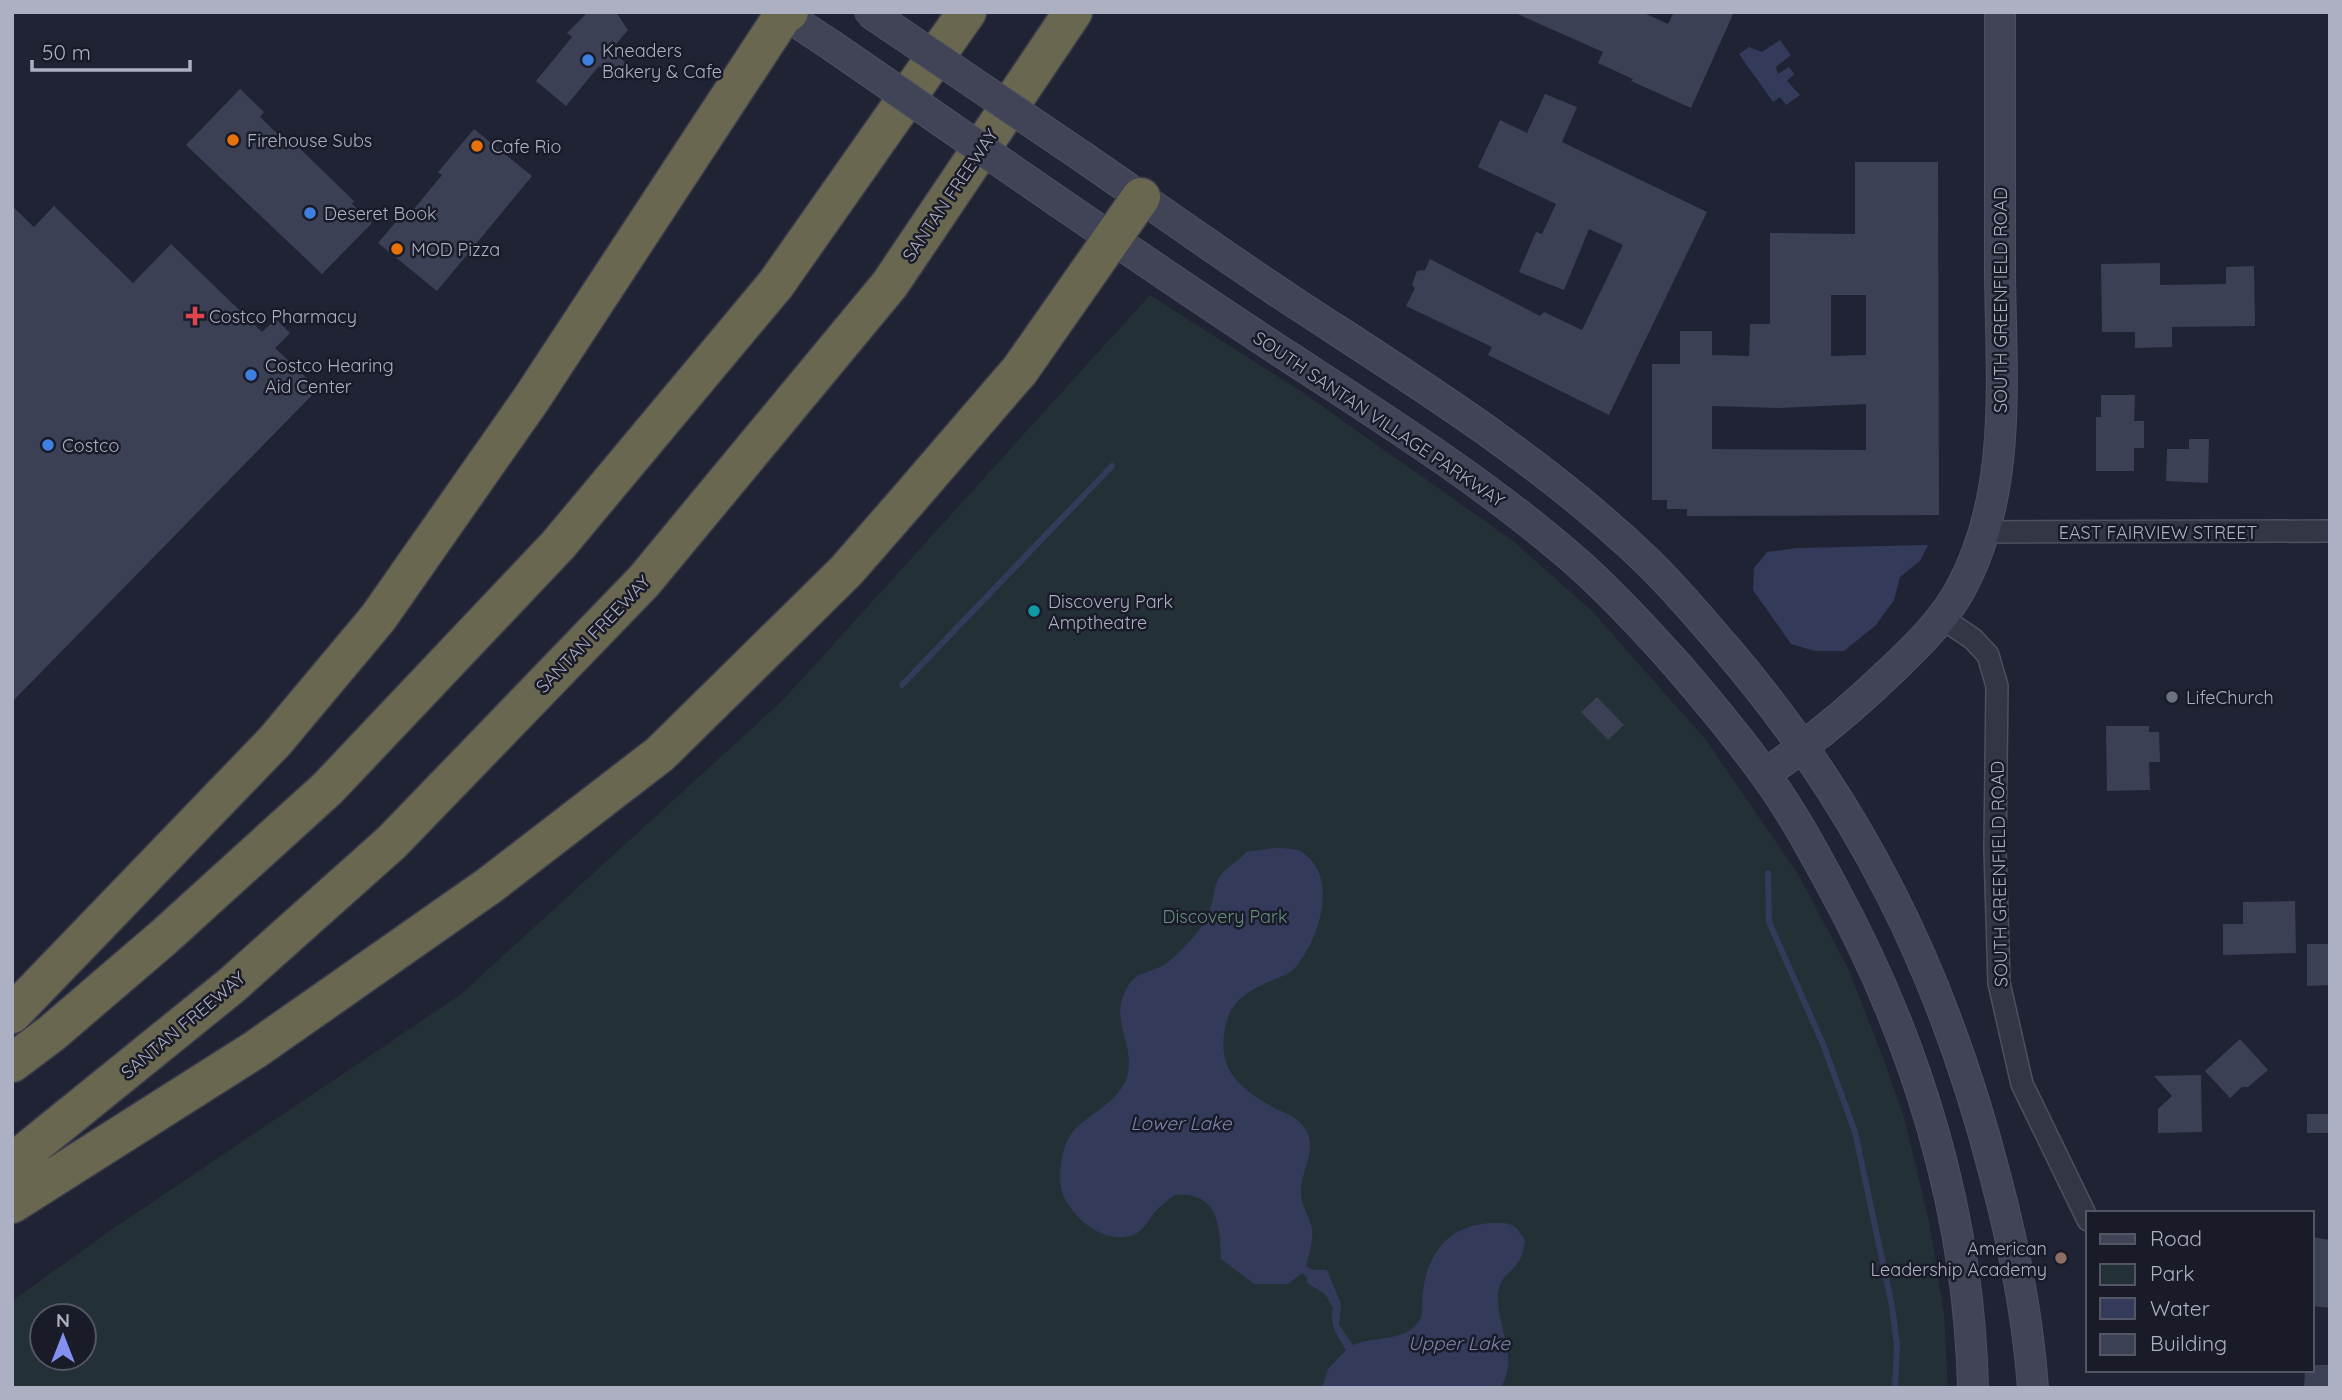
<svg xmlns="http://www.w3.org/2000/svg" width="2342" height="1400" viewBox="0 0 2342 1400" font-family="Quicksand,sans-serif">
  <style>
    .green { fill: #233036; fill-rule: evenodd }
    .water { fill: #343a5a }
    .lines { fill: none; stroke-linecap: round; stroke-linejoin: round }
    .stream { stroke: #343a5a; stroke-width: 6 }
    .building { fill: #3c4055; fill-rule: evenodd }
    .street-casing { stroke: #4d5060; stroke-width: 24 }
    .secondary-casing { stroke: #4d5060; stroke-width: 32 }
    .highway-casing { stroke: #3b3d4c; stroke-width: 41 }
    .street { stroke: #333645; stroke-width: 21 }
    .secondary { stroke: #414457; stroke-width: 30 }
    .highway { stroke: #6a6750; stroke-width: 38 }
    .secondary-bridge-casing { stroke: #4d5060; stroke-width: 32; stroke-linecap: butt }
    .secondary-bridge { stroke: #414457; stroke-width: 30 }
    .shop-dot { fill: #3f7fe0; stroke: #191b29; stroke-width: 2.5 }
    .food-dot { fill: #e8710a; stroke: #191b29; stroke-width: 2.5 }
    .health-dot { fill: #e0444e; stroke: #191b29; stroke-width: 2.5 }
    .culture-dot { fill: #0f9aa8; stroke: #191b29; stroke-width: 2.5 }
    .worship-dot { fill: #6b7280; stroke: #191b29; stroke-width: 2.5 }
    .education-dot { fill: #8d6e63; stroke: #191b29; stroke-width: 2.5 }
    .labels { text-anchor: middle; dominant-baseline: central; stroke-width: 5; stroke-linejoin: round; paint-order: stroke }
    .poi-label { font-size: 18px; fill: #adafc2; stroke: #191b29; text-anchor: start }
    .street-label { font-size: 18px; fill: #adafc2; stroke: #191b29 }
    .park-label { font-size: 18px; fill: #66907b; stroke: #191b29 }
    .water-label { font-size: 19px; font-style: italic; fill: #7e85ad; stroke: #191b29 }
  </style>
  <rect width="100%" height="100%" fill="#202334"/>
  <!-- green -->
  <path class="green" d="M1150,295L1299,390L1512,540L1592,611L1706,740L1798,874L1848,968L1884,1060L1904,1117L1929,1221L1944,1313L1948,1388H12V1301L108,1232L460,995L783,700ZM42,1316H84V1358H42Z"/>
  <!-- water -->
  <path class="water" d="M1780,40L1791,55L1776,67L1778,74L1789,67L1794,74L1787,81L1800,95L1786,105L1780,97L1773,102L1739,54L1749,47L1762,52Z
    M1928,545L1920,561L1900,577L1894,600L1876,625L1844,651H1815L1791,644L1753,590L1754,568L1767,552L1797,548Z
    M1274,848C1282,848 1293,848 1300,851C1341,874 1319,943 1293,970C1290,973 1285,975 1280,977C1256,988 1233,995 1226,1024C1216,1066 1235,1085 1269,1105C1284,1114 1298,1115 1307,1132C1316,1151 1302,1170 1301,1189C1300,1203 1307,1212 1311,1225C1315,1238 1309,1253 1306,1266L1313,1270H1327L1341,1304L1339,1325L1353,1345C1373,1336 1401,1342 1417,1324C1425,1315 1421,1304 1423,1293C1424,1279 1428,1265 1436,1253C1448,1232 1471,1223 1495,1223C1502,1223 1509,1222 1515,1227C1519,1230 1522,1236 1525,1240C1524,1247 1523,1255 1519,1261C1509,1276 1499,1276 1498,1297C1497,1328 1520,1360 1500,1388H1322L1328,1369L1346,1350C1337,1335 1329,1325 1333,1308L1325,1294L1307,1283V1277L1302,1273L1288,1284H1254L1221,1259C1220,1225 1218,1191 1175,1195C1168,1200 1161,1205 1155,1212C1148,1220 1144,1231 1133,1235C1104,1246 1071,1217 1062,1192C1058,1177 1061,1153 1068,1139C1080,1115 1121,1106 1128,1073C1134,1040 1108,1019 1128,986C1136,972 1152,972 1164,965C1173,959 1180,951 1188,943C1199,932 1208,918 1212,903C1214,896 1214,888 1217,882C1225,865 1238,863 1246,852Z"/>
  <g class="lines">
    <!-- stream -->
    <path class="stream" d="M902,685L1112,466
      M1768,873L1769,922L1823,1044L1855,1132L1892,1306L1897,1345L1895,1388"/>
  </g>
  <!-- building -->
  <path class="building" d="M588,12H616L628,30L611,50L627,64L614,79L599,66L566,106L536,81L572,37L567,33Z
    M1513,12H1642L1668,24L1674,12H1734L1691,108L1631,81L1633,79L1598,63L1603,52Z
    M240,89L264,112L260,117L290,146L293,142L354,201L352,204L372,223L322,274L186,145Z
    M1545,94L1577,107L1562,142L1707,212L1609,415L1488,355L1492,347L1406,306L1415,288L1412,285L1417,271L1425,270L1430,259L1540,316L1544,312L1582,330L1623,245L1589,229L1564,290L1519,272L1536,232L1542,234L1556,204L1478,167L1500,120L1527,133Z
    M474,129L532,176L437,291L378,243L400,217L404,221L442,175L438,172Z
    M1855,162H1938L1939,515L1687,516V509H1667V500H1652V364H1680V331H1712V355L1749,356L1750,324H1770V233L1855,234ZM1831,295H1866V355L1831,356ZM1866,404V450L1712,449V406L1779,408Z
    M12,206L34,227L54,206L133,283L171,244L262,332L276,319L290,333L275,348L318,389L12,702Z
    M2160,263V285L2226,284V267L2254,266L2255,326L2172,327V347L2135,348V332H2102L2101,264Z
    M2101,395H2135L2134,421H2144V448H2134V471H2096V417H2101Z
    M2189,439H2209L2208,483L2166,481L2167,449H2189Z
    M1597,697L1624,725L1608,740L1581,712Z
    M2106,726H2149V732H2159L2160,762H2149L2150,790L2107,791Z
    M2295,901L2296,953L2223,955V924H2243V902Z
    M2307,944H2330V985L2307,986Z
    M2240,1039L2268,1070L2248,1087H2242L2230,1098L2205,1071Z
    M2201,1075L2202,1132L2158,1133V1109L2172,1096L2154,1076Z
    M2307,1114H2330V1133H2307Z
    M2312,1237L2330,1240V1308L2312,1306Z
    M2312,1365H2330V1388H2304L2305,1370H2312Z"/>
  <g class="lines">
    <defs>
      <path id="street" d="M1986,532L2330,531
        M1942,618L1973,639L1988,655L1997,686L1995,849L1999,983L2022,1084L2088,1220"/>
      <path id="secondary" d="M781,12L831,45
        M1083,157C1154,206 1225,257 1298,305C1419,384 1542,460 1647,561C1674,587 1699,617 1724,646C1861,805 1944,975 1996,1179C2014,1247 2028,1317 2033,1388
        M1060,203C1136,255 1212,307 1289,357C1386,420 1484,482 1572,558C1610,591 1644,628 1677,665C1708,701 1739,738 1766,776C1791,810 1811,847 1831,884C1916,1039 1969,1211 1973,1388
        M1765,774C1812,742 1855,706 1896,666C1920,643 1944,619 1960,590C2013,493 2001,378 2000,272C2000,186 2000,99 2000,12"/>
      <path id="highway" d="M12,1014L275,741L378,618L532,398L784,14L789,12
        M12,1063L52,1033L164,937L328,788L558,545L776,284L967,12
        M12,1163L232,985L392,842L644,581L890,284L1073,12
        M12,1204L256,1049L490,885L660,754L846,571L908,500L1020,370L1141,197"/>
    </defs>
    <!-- street casing -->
    <use href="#street" class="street-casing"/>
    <!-- secondary casing -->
    <use href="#secondary" class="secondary-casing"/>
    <!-- highway casing -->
    <use href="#highway" class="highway-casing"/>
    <!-- street -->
    <use href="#street" class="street"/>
    <!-- secondary -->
    <use href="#secondary" class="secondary"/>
    <!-- highway -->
    <use href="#highway" class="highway"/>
    <defs>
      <path id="secondary-bridge" d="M869,12L1083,157
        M831,45L1060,203"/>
    </defs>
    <!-- secondary-bridge casing -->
    <use href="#secondary-bridge" class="secondary-bridge-casing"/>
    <!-- secondary-bridge -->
    <use href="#secondary-bridge" class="secondary-bridge"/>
  </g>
  <!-- markers -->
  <g class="shop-dot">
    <circle cx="588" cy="60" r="7"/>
    <circle cx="310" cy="213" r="7"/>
    <circle cx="251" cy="375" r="7"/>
    <circle cx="48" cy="445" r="7"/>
  </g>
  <g class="food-dot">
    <circle cx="233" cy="140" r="7"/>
    <circle cx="477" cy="146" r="7"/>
    <circle cx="397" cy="249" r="7"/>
  </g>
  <path class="health-dot" d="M191.5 305.5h7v7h7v7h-7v7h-7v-7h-7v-7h7z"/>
  <circle class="culture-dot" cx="1034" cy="611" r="7"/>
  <circle class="worship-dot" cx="2172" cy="697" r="7"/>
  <circle class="education-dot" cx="2061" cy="1258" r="7"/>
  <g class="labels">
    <!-- poi labels -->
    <g class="poi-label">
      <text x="602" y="50">Kneaders<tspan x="602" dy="21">Bakery &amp; Cafe</tspan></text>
      <text x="247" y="140">Firehouse Subs</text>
      <text x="491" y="146">Cafe Rio</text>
      <text x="324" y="213">Deseret Book</text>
      <text x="411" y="249">MOD Pizza</text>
      <text x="209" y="316">Costco Pharmacy</text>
      <text x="265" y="365">Costco Hearing<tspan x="265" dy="21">Aid Center</tspan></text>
      <text x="62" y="445">Costco</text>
      <text x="1048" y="601">Discovery Park<tspan x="1048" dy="21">Amptheatre</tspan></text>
      <text x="2186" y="697">LifeChurch</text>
      <text x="2047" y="1248" text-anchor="end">American<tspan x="2047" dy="21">Leadership Academy</tspan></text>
    </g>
    <!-- street labels -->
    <g class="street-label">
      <text transform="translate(950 195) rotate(-56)">SANTAN FREEWAY</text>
      <text transform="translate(2000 300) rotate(-90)">SOUTH GREENFIELD ROAD</text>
      <text transform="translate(1379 419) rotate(34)">SOUTH SANTAN VILLAGE PARKWAY</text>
      <text x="2158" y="532">EAST FAIRVIEW STREET</text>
      <text transform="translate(593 634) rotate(-46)">SANTAN FREEWAY</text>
      <text transform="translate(1999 874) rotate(-91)">SOUTH GREENFIELD ROAD</text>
      <text transform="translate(183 1025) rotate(-40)">SANTAN FREEWAY</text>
    </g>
    <!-- park labels -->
    <g class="park-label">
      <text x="1225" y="916">Discovery Park</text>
    </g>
    <!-- water labels -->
    <g class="water-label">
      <text x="1181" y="1123">Lower Lake</text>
      <text x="1459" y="1343">Upper Lake</text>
    </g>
  </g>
  <!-- border -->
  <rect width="2342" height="1400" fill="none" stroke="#adafc2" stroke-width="28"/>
  <!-- legend -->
  <rect x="2086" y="1211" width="228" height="161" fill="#191b29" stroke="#545666" stroke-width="2"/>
  <rect x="2100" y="1234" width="35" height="10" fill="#414457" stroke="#545666" stroke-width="2"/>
  <text x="2150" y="1246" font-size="21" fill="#adafc2">Road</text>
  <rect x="2100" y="1264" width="35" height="21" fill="#233036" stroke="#545666" stroke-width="2"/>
  <text x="2150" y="1281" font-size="21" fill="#adafc2">Park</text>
  <rect x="2100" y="1298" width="35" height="21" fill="#343a5a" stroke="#545666" stroke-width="2"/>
  <text x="2150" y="1316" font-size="21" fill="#adafc2">Water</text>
  <rect x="2100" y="1334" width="35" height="21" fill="#3c4055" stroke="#545666" stroke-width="2"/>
  <text x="2150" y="1351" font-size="21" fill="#adafc2">Building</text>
  <!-- north arrow -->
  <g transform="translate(63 1337)"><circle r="33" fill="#191b29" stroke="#545666" stroke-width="2"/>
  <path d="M0-5L12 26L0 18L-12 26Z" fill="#8390f1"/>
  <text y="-10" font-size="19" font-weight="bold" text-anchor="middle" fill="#adafc2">N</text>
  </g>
  <!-- scale -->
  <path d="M32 60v10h158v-10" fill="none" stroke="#adafc2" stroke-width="3.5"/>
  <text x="42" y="60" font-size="21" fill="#adafc2" stroke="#191b29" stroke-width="5" paint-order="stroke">50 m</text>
</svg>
